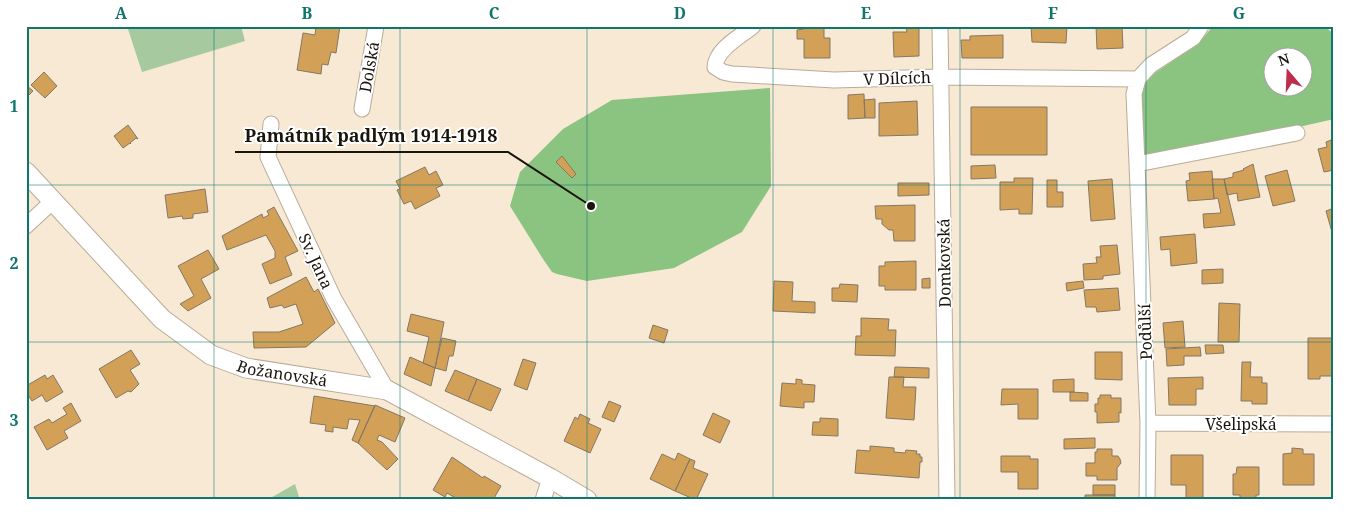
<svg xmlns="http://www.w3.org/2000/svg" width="1360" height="526" viewBox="0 0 1360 526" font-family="'Noto Serif',serif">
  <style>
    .green { fill: #a6c99f }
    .forest { fill: #8bc380; fill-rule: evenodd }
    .building { fill: #d2a157; stroke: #847764 }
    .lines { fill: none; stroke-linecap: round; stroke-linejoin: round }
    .minor-casing { stroke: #b9ab98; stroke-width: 17 }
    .tertiary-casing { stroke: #b9ab98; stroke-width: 21 }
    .minor { stroke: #fff; stroke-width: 15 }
    .tertiary { stroke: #fff; stroke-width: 19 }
    .grid { fill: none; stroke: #0f766e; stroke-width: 1; stroke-opacity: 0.55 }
    .labels { text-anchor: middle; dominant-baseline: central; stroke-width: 4; stroke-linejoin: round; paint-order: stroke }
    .street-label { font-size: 16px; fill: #19140c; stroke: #fff }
    .leader { fill: none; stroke: #19140c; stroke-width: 2 }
    .callout-dot { fill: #19140c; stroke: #fff; stroke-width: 2 }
    .callout-label { font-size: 18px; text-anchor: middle; font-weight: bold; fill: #19140c; stroke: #fff; stroke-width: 4; stroke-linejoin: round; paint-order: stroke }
    .neatline { fill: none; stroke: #0f766e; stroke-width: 2 }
    .grid-label { font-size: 16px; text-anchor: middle; font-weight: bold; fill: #0f766e }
  </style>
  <rect width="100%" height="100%" fill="#f7e9d4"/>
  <!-- green -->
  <path class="green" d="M127,26H241L245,41L142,72Z
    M295,484L300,500H267Z"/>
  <!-- forest -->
  <path class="forest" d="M1213,26H1324L1334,34V119L1201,149L1145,157L1140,95L1149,77L1198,44ZM1272,58H1302V88H1272Z
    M770,88L771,186L742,232L674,268L587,281L557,274L552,272L543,259L510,206L520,172L563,129L612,100Z"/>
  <!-- building -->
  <path class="building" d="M316,26H340L336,53L331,52L328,65L322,64L321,74L297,70L303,33L315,35Z
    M824,26V38H830V58H804V39H797V30L804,29V27Z
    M1031,26H1067L1066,43L1032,42Z
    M1096,26H1126H1122L1123,48L1097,49Z
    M906,28H919V56L894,57L893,32H907Z
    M1003,35V58H962L961,40H970V36Z
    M44,72L57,86L45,98L31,85Z
    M26,85L33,91L26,98Z
    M864,94L865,118L848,119V95Z
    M875,99V118H865L864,100Z
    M917,101L918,135L879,136V103Z
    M971,107H1047V155H971Z
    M128,125L138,139L136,138L130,143L131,144L130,143L123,148L114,136Z
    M1334,139V170L1324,172L1318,149L1327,147L1326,142Z
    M562,156L576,174L572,178L556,162Z
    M1253,164L1260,197L1238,201L1237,193L1227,195L1224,179L1233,177V173L1244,170L1243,169Z
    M995,165L996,178L971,179V166Z
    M425,167L429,175L436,171L443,185L436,188L440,196L415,209L411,201L404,204L397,190L400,189L396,181Z
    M1287,170L1295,201L1273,206L1265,176Z
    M1212,171L1214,199L1188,201L1186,181L1190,180L1189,173Z
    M1014,178H1033L1032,214H1019V209L1000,210V182H1014Z
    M1112,179L1115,219L1091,221L1088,181Z
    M1212,179H1224L1235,225L1204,228L1203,214L1221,213L1218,198L1214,199Z
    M1047,180H1057V192H1063V207H1047Z
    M898,183H929V195L898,196Z
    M205,189L208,212L193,214V218L183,219L182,216L168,218L165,195Z
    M915,205V241H894L893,230H889L882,224V219H876L875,206Z
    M274,207L298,251L285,257L292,275L270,284L262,264L275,258V251L266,235L227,250L222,236L262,214L263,218L269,215L267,211Z
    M1334,208V231L1332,232L1326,211Z
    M1195,234L1197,263L1171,266L1170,249L1161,250L1160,237Z
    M1117,245L1120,274L1103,276V279L1084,280L1083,264L1097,263L1096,257H1101L1100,246Z
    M208,250L219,269L201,279L211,298L188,311L180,304L194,296L178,266Z
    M916,261V290H885V286H879V266H885V262Z
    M1223,269V283L1202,284V270Z
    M306,277L314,292L318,289L335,323L306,347L254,348L253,332H279L303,324L296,304L284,308L282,305L270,308L267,298Z
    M930,278V288H922V279Z
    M774,281L793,282L792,301L815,302V313L773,311Z
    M1083,281L1084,288L1067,291L1066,283Z
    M840,284L858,285L857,302L832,301V288H839Z
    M1118,288L1120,310L1097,312L1096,307H1086L1084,290Z
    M1219,303L1240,304L1239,342H1218Z
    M411,314L444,322L435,368L423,363L429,337L407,331Z
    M861,318L889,319L888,330H896L895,356L855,355L856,336H861Z
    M1183,321L1185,347L1165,348L1163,323Z
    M653,325L668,330L664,343L649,338Z
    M442,338L456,341L453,356H449L446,371L435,368Z
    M1308,338H1333V376H1320V379H1308Z
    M1205,345H1223L1224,353L1206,354Z
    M1200,347L1201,356H1184V365L1167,366L1166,349Z
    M131,350L140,364L130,370L139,384L131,392L128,391L116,398L99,369Z
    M1095,352H1122V380L1095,379Z
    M410,357L435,368L431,386L404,374Z
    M523,359L536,363L527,390L514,385Z
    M1242,362H1251L1250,377H1262V383H1267V404H1252V401H1241Z
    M895,367L929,368V378L894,377Z
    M455,370L477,379L468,401L445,391Z
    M45,375L47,379L53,375L63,392L46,402L42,395L32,401L26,392V386Z
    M889,377H904L903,387H916L914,420L886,418Z
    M1203,377V389H1196V405H1169L1168,378Z
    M477,379L501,389L491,411L468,401Z
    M796,379L802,380V384L815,385L814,402H804V408L780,406L782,383L796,384Z
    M1074,379V392H1053V380Z
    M1002,389H1038V419H1018V404L1001,405Z
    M1070,392L1088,393V401H1070Z
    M1100,395H1111V398H1121V413L1119,412V422L1097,423V412H1095V404H1098V398H1100Z
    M314,396L375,406L358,443L352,440L360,420L349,419L347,429L333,427V432L325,431L326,425L310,423Z
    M609,401L621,406L614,422L602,417Z
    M71,403L81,421L64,431L68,438L47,450L34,427L49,419L52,423L67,414L63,408Z
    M375,405L405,418L395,442L379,435L377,440L382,442L398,459L387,470L358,443Z
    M713,413L730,421L720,443L703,435Z
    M580,414L590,419L588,423L601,429L590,453L564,441L575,417L578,419Z
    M820,418L838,419V436L812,435L813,422H820Z
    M1095,438V448L1064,449V439Z
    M870,446L894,448V452L905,453L906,450L917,451L916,454H920V457H922V462H920L919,478L855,473L857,450L870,451Z
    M1292,448L1303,449V454H1314V485H1283V454L1292,453Z
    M1097,449H1112V456H1118L1120,459L1121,463L1117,468V480H1097V476H1086V463H1095V452H1097Z
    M678,453L690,459L675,491L650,479L662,454L675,460Z
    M1171,455H1203V500H1186V485H1171Z
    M1001,456H1030V459H1038V489H1018V472H1001Z
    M452,457L483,478L484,476L501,486L493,500H459L447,493L445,497L433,490Z
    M690,459L695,461L693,468L708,474L696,500L675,491Z
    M1237,467H1259V495H1256V500H1240V495H1233V474H1236Z
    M1093,485H1115V495H1093Z
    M1085,495H1115V500H1085Z"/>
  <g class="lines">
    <defs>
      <path id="minor" d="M753,26C740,37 716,49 715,67L723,72L732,74L834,80L941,77L1138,79
        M940,26L947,500
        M1138,79L1134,94L1148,423L1147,500
        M1138,79L1151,65L1193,38L1201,26
        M362,109L376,26
        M271,124L268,157L334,299L387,390
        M1137,164L1297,133
        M26,226L53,201
        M1148,423L1334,424
        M543,500L550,478"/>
      <g id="tertiary">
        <path id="s1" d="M26,172L162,319L211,355L246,368L387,390L550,478L587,500"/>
      </g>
    </defs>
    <!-- minor casing -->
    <use href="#minor" class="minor-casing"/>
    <!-- tertiary casing -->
    <use href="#tertiary" class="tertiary-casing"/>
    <!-- minor -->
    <use href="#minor" class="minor"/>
    <!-- tertiary -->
    <use href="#tertiary" class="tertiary"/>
  </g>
  <!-- grid -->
  <path class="grid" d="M214,26V500M400,26V500M587,26V500M773,26V500M960,26V500M1146,26V500M26,185H1334M26,342H1334"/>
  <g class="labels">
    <!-- street labels -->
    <g class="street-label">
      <text transform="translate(369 67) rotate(-80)">Dolská</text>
      <text transform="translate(897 78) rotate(-2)">V Dílcích</text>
      <text transform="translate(316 261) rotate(65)">Sv. Jana</text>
      <text transform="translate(944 263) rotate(-91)">Domkovská</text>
      <text transform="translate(1145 332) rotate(-92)">Podůlší</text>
      <text stroke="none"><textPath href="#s1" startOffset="335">Božanovská</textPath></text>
      <text x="1241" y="424">Všelipská</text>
    </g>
  </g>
  <!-- callouts -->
  <path class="leader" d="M591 206L508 152H235"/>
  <circle class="callout-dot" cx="591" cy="206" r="5"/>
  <g class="callout-label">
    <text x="371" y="142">Památník padlým 1914-1918</text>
  </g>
  <!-- border -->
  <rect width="1360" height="526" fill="none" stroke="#ffffff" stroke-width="55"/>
  <!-- north arrow -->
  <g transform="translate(1288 72) rotate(341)"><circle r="24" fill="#ffffff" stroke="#a3a19e"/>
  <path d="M0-4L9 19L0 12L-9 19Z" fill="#bd2d4e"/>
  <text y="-8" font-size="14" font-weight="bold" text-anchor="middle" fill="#19140c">N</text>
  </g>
  <rect x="28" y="28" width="1304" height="470" class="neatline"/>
  <g class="grid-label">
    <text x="121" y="19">A</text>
    <text x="307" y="19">B</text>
    <text x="494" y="19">C</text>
    <text x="680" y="19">D</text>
    <text x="866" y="19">E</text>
    <text x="1053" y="19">F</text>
    <text x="1239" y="19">G</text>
    <text x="14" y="112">1</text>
    <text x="14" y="269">2</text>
    <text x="14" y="426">3</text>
  </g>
</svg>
